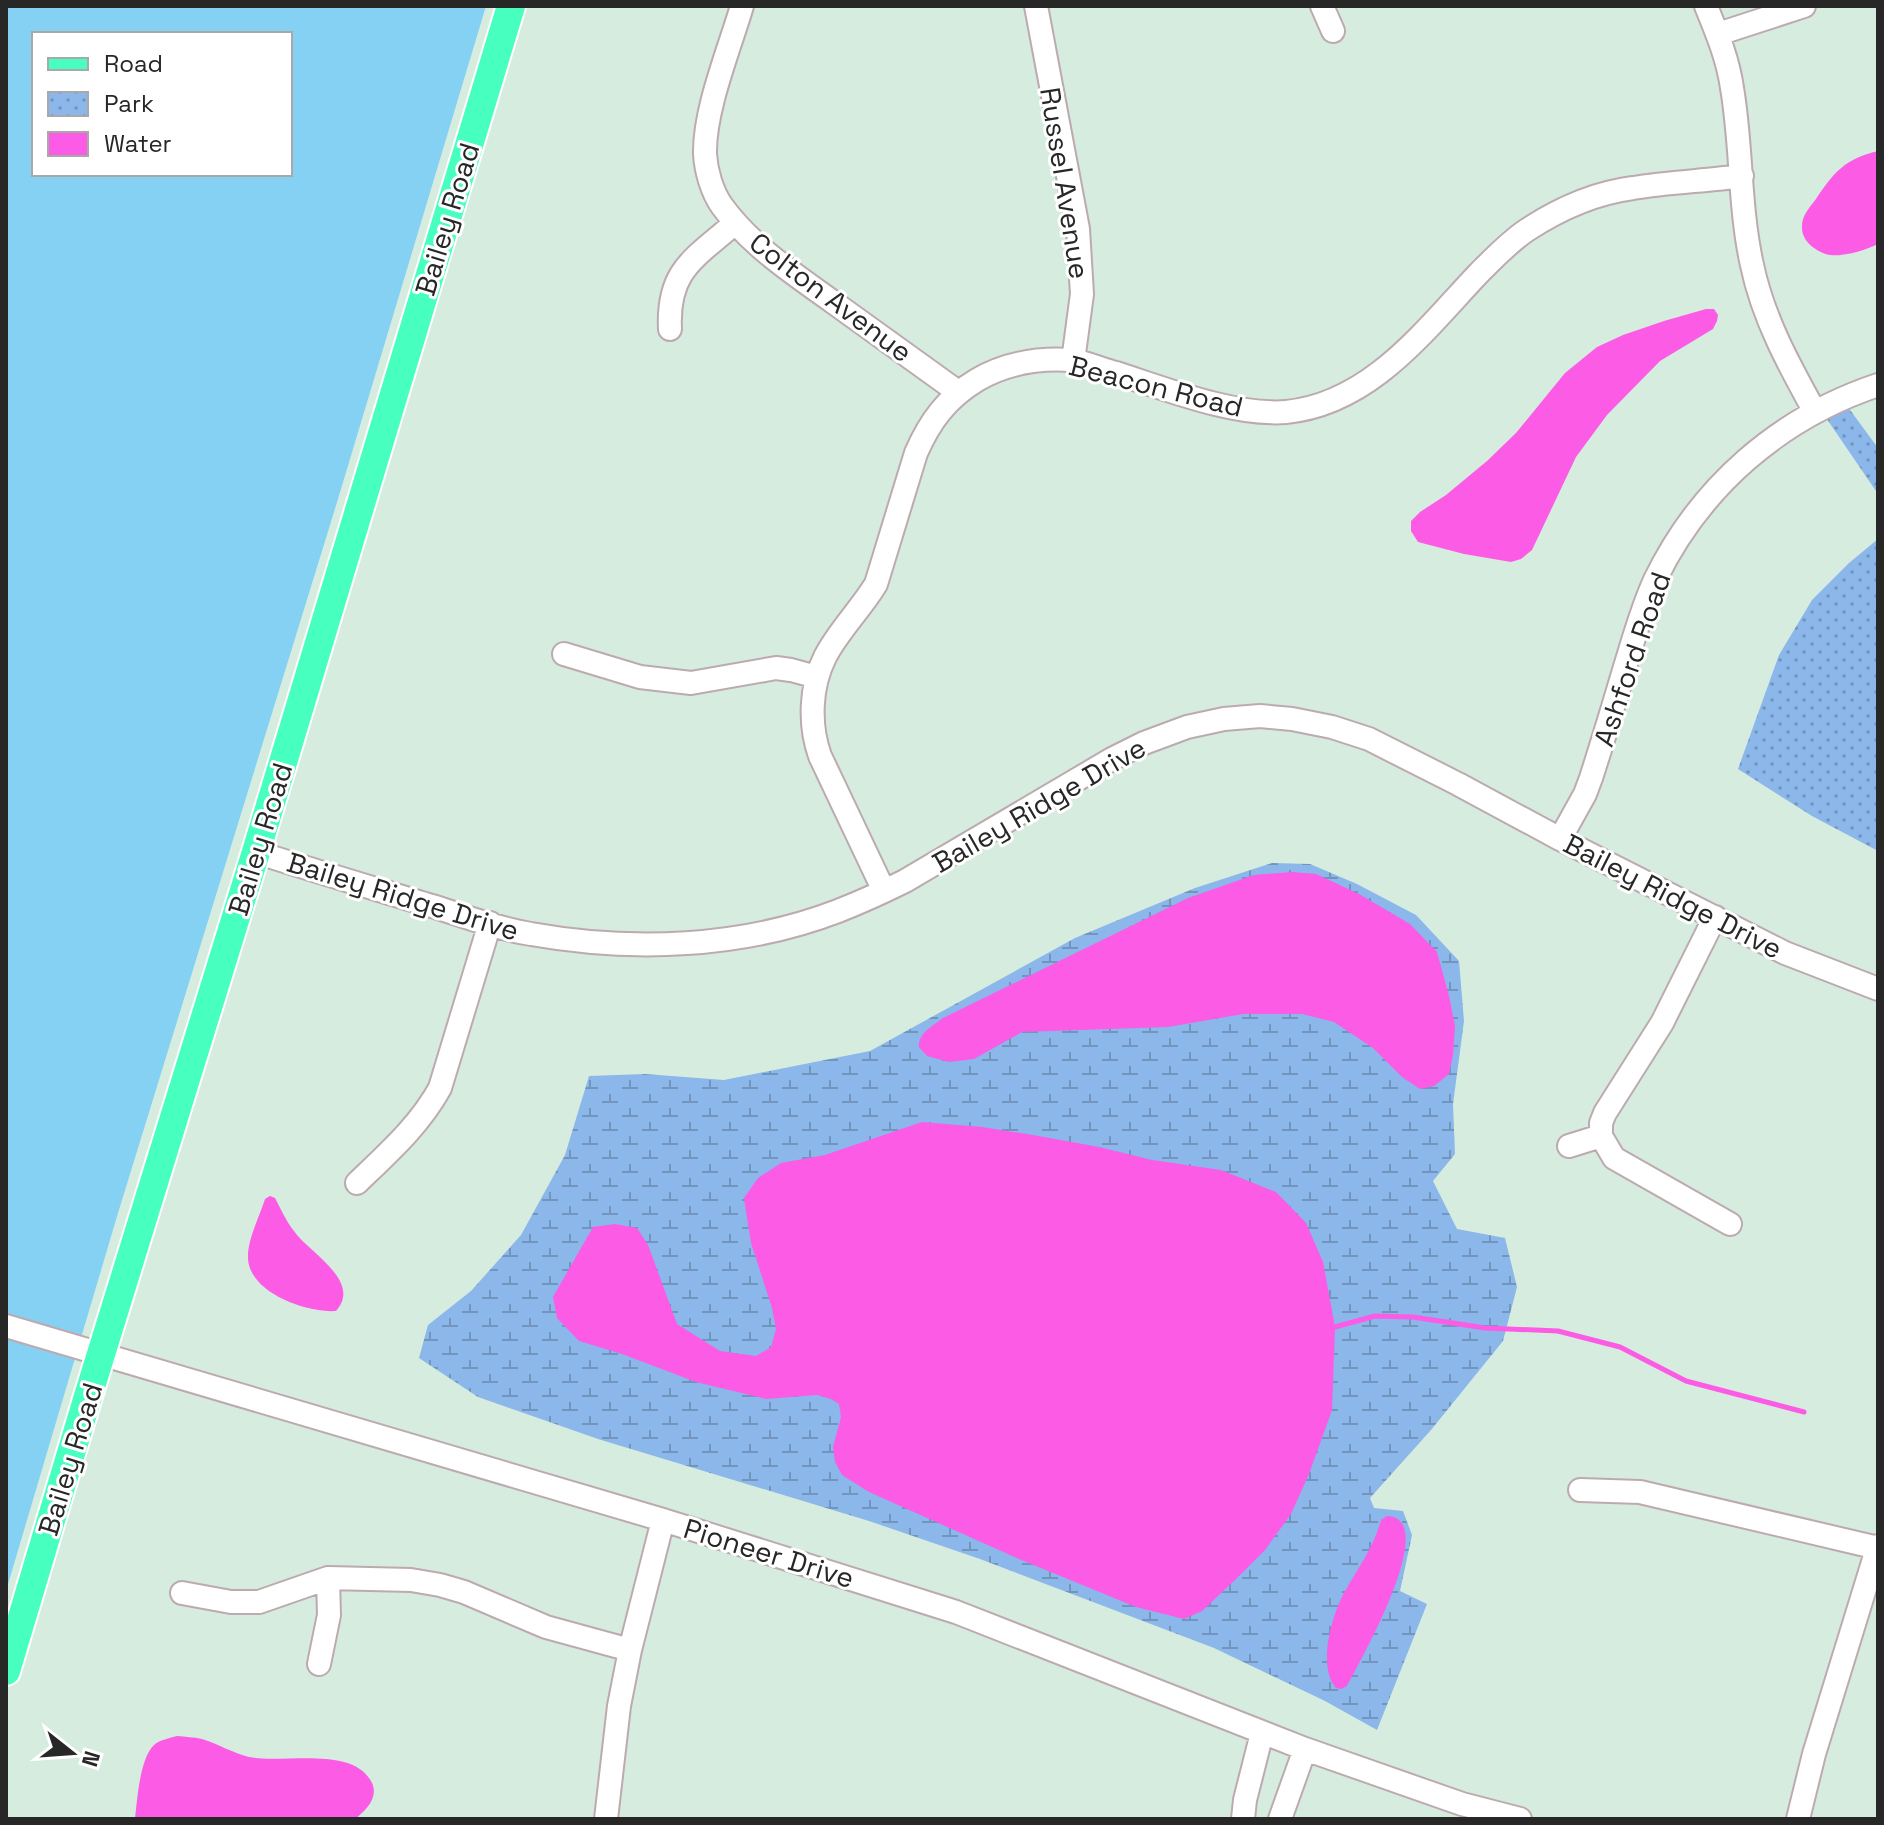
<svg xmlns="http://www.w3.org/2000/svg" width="1884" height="1825" viewBox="0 0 1884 1825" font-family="'Space Grotesk',sans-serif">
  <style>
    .wetland { fill: url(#wetland-marsh) }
    .park { fill: url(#park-dots) }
    .pitch { fill: #85d1f3; fill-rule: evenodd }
    .water { fill: #fc5be5 }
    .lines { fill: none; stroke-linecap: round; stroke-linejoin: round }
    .stream { stroke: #fc5be5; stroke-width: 5 }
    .minor-casing { stroke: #bdaab0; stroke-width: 26 }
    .major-casing { stroke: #fff; stroke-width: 32 }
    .minor { stroke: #fff; stroke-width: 22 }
    .major { stroke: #47ffbe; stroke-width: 28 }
    .labels { text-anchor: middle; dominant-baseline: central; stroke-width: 6; stroke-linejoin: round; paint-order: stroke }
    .street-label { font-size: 28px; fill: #272727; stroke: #fff }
  </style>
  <defs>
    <pattern id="wetland-marsh" width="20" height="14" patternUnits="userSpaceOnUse" patternTransform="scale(2)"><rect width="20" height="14" fill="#8bb7ea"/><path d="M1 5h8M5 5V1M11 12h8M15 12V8" fill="none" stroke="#7295be"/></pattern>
    <pattern id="park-dots" width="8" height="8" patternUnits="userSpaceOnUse" patternTransform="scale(2)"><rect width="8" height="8" fill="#8bb7ea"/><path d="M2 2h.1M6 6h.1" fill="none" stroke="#7295be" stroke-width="1.8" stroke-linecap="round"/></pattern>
  </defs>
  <rect width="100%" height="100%" fill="#d6ecdf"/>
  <!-- wetland -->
  <path class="wetland" d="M1272,863L1310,864L1357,884L1416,915L1459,961L1464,1021L1453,1104L1455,1154L1433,1181L1457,1229L1505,1238L1517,1287L1503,1341L1431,1430L1370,1498L1374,1508L1403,1511L1412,1535L1400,1591L1427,1604L1377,1730L1325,1701L1214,1648L980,1559L869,1521L598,1439L478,1397L419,1358L428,1325L471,1291L521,1235L565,1155L589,1076L645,1074L724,1080L870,1051L1075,938L1195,888Z"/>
  <!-- park -->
  <path class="park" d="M1842,399L1878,448V494L1820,409Z
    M1878,539V851L1812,816L1738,769L1779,655L1812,600L1849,563Z"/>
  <!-- pitch -->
  <path class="pitch" d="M6,6H486L338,499L118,1213L6,1591ZM34,34H290V174H34Z"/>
  <!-- water -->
  <path class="water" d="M1878,151V244C1866,250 1843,257 1830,255C1816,252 1801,241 1802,226C1802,215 1810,207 1816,199C1834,172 1845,159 1878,151Z
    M1706,309H1714L1718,315L1717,321L1713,329L1660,361L1607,415L1576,457L1532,550L1521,559L1511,562L1464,554L1418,542L1411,531V521L1420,512L1446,495L1487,461L1516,433L1565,373L1597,347L1623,335L1664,321Z
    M1292,872L1316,874L1359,894L1410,924L1437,952L1449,996L1455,1026L1453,1055L1449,1074L1434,1086L1420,1089L1402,1077L1373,1048L1334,1022L1302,1014H1243L1168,1027L1022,1032L974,1059L949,1062L927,1056L919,1047C918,1033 933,1026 943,1018L1188,898L1254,875Z
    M922,1122L982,1127L1033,1135L1099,1147L1152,1160L1221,1170L1276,1192L1306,1223L1323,1262L1335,1327L1332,1410L1309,1474L1291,1514L1265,1550L1237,1578L1202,1611L1184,1619L1136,1607L1019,1559L869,1492L842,1475L835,1462L833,1447L841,1417L839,1404L831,1399L817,1395L766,1399L696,1382L622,1354L579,1341L557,1318L553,1297L593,1227L615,1224L637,1228L648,1245L677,1324L720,1351L756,1356L771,1347L776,1329L772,1308L751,1243L744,1198L758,1178L781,1163L825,1155Z
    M270,1196L275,1198C281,1209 286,1221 294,1231C308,1252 363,1281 336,1311C307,1313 249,1293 248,1258C247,1241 260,1215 265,1199Z
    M1387,1516C1442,1518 1359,1663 1347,1686L1341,1689L1336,1688C1317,1667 1332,1615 1344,1593C1358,1568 1374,1547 1381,1520Z
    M177,1736C185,1737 194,1737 202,1739C218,1744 233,1753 249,1757C283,1764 354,1745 372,1783C379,1798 365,1811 355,1819H135C137,1800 140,1758 154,1745C159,1740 170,1738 177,1736Z"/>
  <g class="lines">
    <!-- stream -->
    <path class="stream" d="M1335,1327L1375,1316L1413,1317L1485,1328L1558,1331L1620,1347L1686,1381L1804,1412"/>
    <defs>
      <path id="minor" d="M742,6C729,50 704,110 705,154C706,171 712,192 722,206C751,246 794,274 833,302C875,332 916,362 958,392
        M1036,6L1078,229L1082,294L1073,361
        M1322,6L1333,31
        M1706,6C1717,33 1728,59 1732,88C1742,146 1739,207 1752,265C1763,318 1789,365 1815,412
        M1718,34L1804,6
        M670,329C667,270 695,258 735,223
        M564,654L640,677L691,683L776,668L791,670L817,677
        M1560,839L1585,794L1591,778C1603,741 1614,704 1625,667C1634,638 1642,608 1655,580C1700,487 1779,418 1878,385
        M256,852C315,871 373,888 432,906C464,916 498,929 531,934C632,952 742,948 838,911C861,902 883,892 905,881L1112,759L1144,743L1187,727L1224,719L1260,716L1292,719L1332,727L1369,739L1458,784L1560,839L1785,953L1878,989
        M884,891L820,756C809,725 810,687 825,657C838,631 861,609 876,584L916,453C930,421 947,398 977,380C1006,363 1036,358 1070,360C1085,362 1101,369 1116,373C1166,389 1234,416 1286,412C1370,404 1424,331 1478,274C1493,259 1509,242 1527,230C1559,209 1595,193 1633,188C1669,182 1706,181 1742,176
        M1715,917L1662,1023L1605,1113L1601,1123V1136L1614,1158L1730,1224
        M1569,1146L1601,1136
        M357,1183C388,1153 419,1126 440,1088L490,923
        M6,1326L663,1520L956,1612L1305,1749L1462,1804L1520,1819
        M1580,1490L1640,1492L1878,1548
        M182,1593L231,1602H259L328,1578L411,1580L440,1585L464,1592L546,1627L630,1650
        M319,1664L329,1615L328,1578
        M606,1819L619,1706L630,1650L663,1520
        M1243,1819L1245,1800L1262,1733
        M1280,1819L1305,1749
        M1798,1819L1814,1754L1878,1546"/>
      <path id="major" d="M6,1671L89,1393L256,852L511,6"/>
    </defs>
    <!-- minor casing -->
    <use href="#minor" class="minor-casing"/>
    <!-- major casing -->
    <use href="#major" class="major-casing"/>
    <!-- minor -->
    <use href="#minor" class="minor"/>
    <!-- major -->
    <use href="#major" class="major"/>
  </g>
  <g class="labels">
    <!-- street labels -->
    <g class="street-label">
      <text transform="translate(1065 183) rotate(81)">Russel Avenue</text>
      <text transform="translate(447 219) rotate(-73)">Bailey Road</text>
      <text transform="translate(831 297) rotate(37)">Colton Avenue</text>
      <text transform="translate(1156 386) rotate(14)">Beacon Road</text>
      <text transform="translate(1632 659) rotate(-71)">Ashford Road</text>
      <text transform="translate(1039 805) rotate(-30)">Bailey Ridge Drive</text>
      <text transform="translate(260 839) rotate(-73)">Bailey Road</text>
      <text transform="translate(403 896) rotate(17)">Bailey Ridge Drive</text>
      <text transform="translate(1673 896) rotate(27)">Bailey Ridge Drive</text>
      <text transform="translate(70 1459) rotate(-73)">Bailey Road</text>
      <text transform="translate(769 1553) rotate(17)">Pioneer Drive</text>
    </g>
  </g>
  <!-- border -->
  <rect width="1884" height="1825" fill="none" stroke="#272727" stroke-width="16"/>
  <!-- legend -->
  <rect x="32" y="32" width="260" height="144" fill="#ffffff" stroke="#a9a9a9" stroke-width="2"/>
  <rect x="48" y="58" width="40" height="12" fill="#47ffbe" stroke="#a9a9a9" stroke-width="2"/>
  <text x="104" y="72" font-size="24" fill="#272727">Road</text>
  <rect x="48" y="92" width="40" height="24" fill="url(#park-dots)" stroke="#a9a9a9" stroke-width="2"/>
  <text x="104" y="112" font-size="24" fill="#272727">Park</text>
  <rect x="48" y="132" width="40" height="24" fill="#fc5be5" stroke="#a9a9a9" stroke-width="2"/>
  <text x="104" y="152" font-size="24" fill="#272727">Water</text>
  <!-- north arrow -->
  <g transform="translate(72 1753) rotate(107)" stroke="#ffffff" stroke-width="6" paint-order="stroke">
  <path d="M0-6L14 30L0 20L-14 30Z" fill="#272727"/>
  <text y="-12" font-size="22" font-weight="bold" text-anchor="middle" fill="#272727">N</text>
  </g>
</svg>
